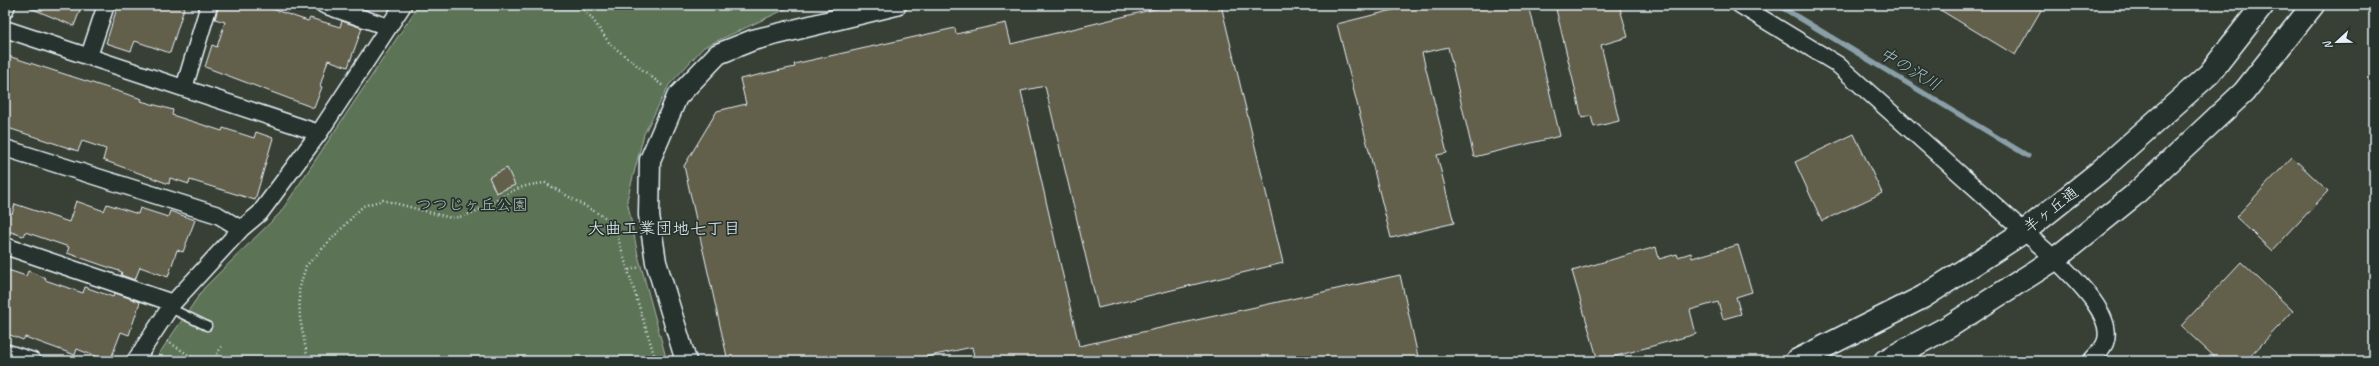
<svg xmlns="http://www.w3.org/2000/svg" width="2379" height="366" viewBox="0 0 2379 366" font-family="Caveat,'Klee One',sans-serif">
  <style>
    .green { fill: #5d7357; stroke: #a2b2a8 }
    .lines { fill: none; stroke-linecap: round; stroke-linejoin: round }
    .stream { stroke: #8a9fa8; stroke-width: 5 }
    .building { fill: #625e4b; stroke: #e8f1f8 }
    .service-casing { stroke: #e8f1f8; stroke-width: 11 }
    .minor-casing { stroke: #e8f1f8; stroke-width: 19 }
    .tertiary-casing { stroke: #e8f1f8; stroke-width: 23 }
    .secondary-casing { stroke: #e8f1f8; stroke-width: 25 }
    .path { stroke: #e8f1f8; stroke-width: 2.5; stroke-dasharray: 1 3; stroke-linecap: butt }
    .service { stroke: #26332d; stroke-width: 8 }
    .minor { stroke: #26332d; stroke-width: 16 }
    .tertiary { stroke: #26332d; stroke-width: 20 }
    .secondary { stroke: #26332d; stroke-width: 22 }
    .labels { text-anchor: middle; dominant-baseline: central; stroke-width: 3.5; stroke-linejoin: round; paint-order: stroke }
    .park-label { font-size: 16px; fill: #b0bfb8; stroke: #26332d }
    .street-label { font-size: 16px; fill: #e8f1f8; stroke: #26332d }
    .water-label { font-size: 17px; font-style: italic; fill: #aabbc2; stroke: #26332d }
    .neighbourhood-label { font-size: 17px; fill: #e8f1f8; stroke: #26332d }
  </style>
  <rect width="100%" height="100%" fill="#384036"/>
  <filter id="ink" filterUnits="userSpaceOnUse"><feTurbulence type="fractalNoise" baseFrequency=".025" numOctaves="2"/><feDisplacementMap in="SourceGraphic" scale="8" xChannelSelector="R" yChannelSelector="G"/><feConvolveMatrix kernelMatrix="1 2 1 2 8 2 1 2 1" color-interpolation-filters="sRGB"/></filter>
  <g filter="url(#ink)">
    <!-- green -->
    <path class="green" d="M419,5H808L786,9L704,47L669,85L644,134L627,200L638,255L667,361H154L204,288L280,213Z"/>
    <g class="lines">
      <!-- stream -->
      <path class="stream" d="M1778,5L2028,156"/>
    </g>
    <!-- building -->
    <path class="building" d="M23,5H82L74,26Z
      M118,5H185L170,53L135,41L131,51L106,43Z
      M219,5H270L269,8L308,21L310,18L340,27L342,21L362,28L348,67L328,60L320,86L322,87L314,108L205,67L212,45L217,47L225,22L215,19Z
      M1171,5H1221L1283,263L1098,308L1045,86L1021,91L1079,346L1400,275L1419,361H975L972,347L907,361H728L684,166L717,111L746,104L740,79L795,67L794,64L955,28L956,34L1006,23L1011,44Z
      M1413,5H1529L1560,136L1474,157L1448,47L1422,53L1447,153L1437,155L1454,223L1391,238L1337,24Z
      M1555,5H1619L1628,37L1601,45L1619,121L1594,127L1591,116L1582,118Z
      M1932,5H2044L2015,55Z
      M5,55L142,99L141,101L173,110L172,115L222,131L223,128L254,138L256,132L273,138L255,200L190,180L189,184L170,178L169,184L103,160L106,149L82,141L78,151L5,127Z
      M1854,134L1882,193L1822,221L1795,162Z
      M2292,157L2328,191L2272,251L2236,217Z
      M507,168L515,185L496,193L489,177Z
      M76,201L104,211L107,204L138,214L140,208L168,217L170,211L195,220L183,252L177,250L168,277L140,267L135,280L121,275L122,272L67,253L69,247L25,232L23,236L5,230V211L12,214L15,204L69,222Z
      M1738,245L1752,292L1736,297L1741,314L1723,319L1718,302L1690,310L1696,334L1598,361L1572,271L1656,247L1659,259L1677,254L1678,257L1691,253L1692,258Z
      M2241,262L2293,311L2246,361H2219L2181,326Z
      M5,269L26,276L28,271L46,278L45,280L83,293L85,287L113,297L115,293L140,302L129,335L121,332L110,361H107L77,349L75,355L25,337L23,340L5,333Z"/>
    <g class="lines">
      <defs>
        <path id="service" d="M170,308L207,326"/>
        <path id="minor" d="M324,5L388,27
          M1740,5L1837,64L2055,259C2072,276 2116,316 2105,343C2102,350 2095,356 2091,361
          M5,10L7,5
          M5,29L319,133
          M89,56L106,5
          M184,88L209,5
          M5,148L218,215L241,229
          M5,246L173,303
          M5,352L33,361
          M135,361L173,303L241,229L260,213L319,133L403,5"/>
        <path id="tertiary" d="M686,361L656,262L649,215L650,160L677,97L718,54L753,40L896,5"/>
        <path id="secondary" d="M1796,361L1923,297L2025,231L2099,172L2209,74L2263,5
          M1885,361L1950,326L2055,259L2133,196L2244,92L2313,5"/>
      </defs>
      <!-- service casing -->
      <use href="#service" class="service-casing"/>
      <!-- minor casing -->
      <use href="#minor" class="minor-casing"/>
      <!-- tertiary casing -->
      <use href="#tertiary" class="tertiary-casing"/>
      <!-- secondary casing -->
      <use href="#secondary" class="secondary-casing"/>
      <!-- path -->
      <path class="path" d="M578,5L591,17L610,44L663,86
        M629,270L640,267
        M167,341L198,361
        M213,361L223,344
        M308,361L300,318L299,290L306,266L363,206L383,200L451,218C477,216 495,199 517,189C526,185 536,184 545,183L613,222L656,361"/>
      <!-- service -->
      <use href="#service" class="service"/>
      <!-- minor -->
      <use href="#minor" class="minor"/>
      <!-- tertiary -->
      <use href="#tertiary" class="tertiary"/>
      <!-- secondary -->
      <use href="#secondary" class="secondary"/>
    </g>
  </g>
  <g class="labels">
    <!-- park labels -->
    <g class="park-label">
      <text x="472" y="205">つつじヶ丘公園</text>
    </g>
    <!-- street labels -->
    <g class="street-label">
      <text transform="translate(2051 210) rotate(-38)">羊ヶ丘通</text>
    </g>
    <!-- water labels -->
    <g class="water-label">
      <text transform="translate(1910 69) rotate(31)">中の沢川</text>
    </g>
    <!-- neighbourhood labels -->
    <g class="neighbourhood-label">
      <text x="664" y="228">大曲工業団地七丁目</text>
    </g>
  </g>
  <!-- margin -->
  <rect width="2379" height="366" fill="none" stroke="#26332d" stroke-width="20"/>
  <rect x="10" y="10" width="2359" height="346" fill="none" stroke="#e8f1f8" stroke-width="1.5" filter="url(#ink)"/>
  <!-- north arrow -->
  <g transform="translate(2337 42) rotate(248)" stroke="#26332d" stroke-width="3" paint-order="stroke">
  <path d="M0-3L7 15L0 10L-7 15Z" fill="#e8f1f8"/>
  <text y="-6" font-size="11" font-weight="bold" text-anchor="middle" fill="#e8f1f8">N</text>
  </g>
</svg>
